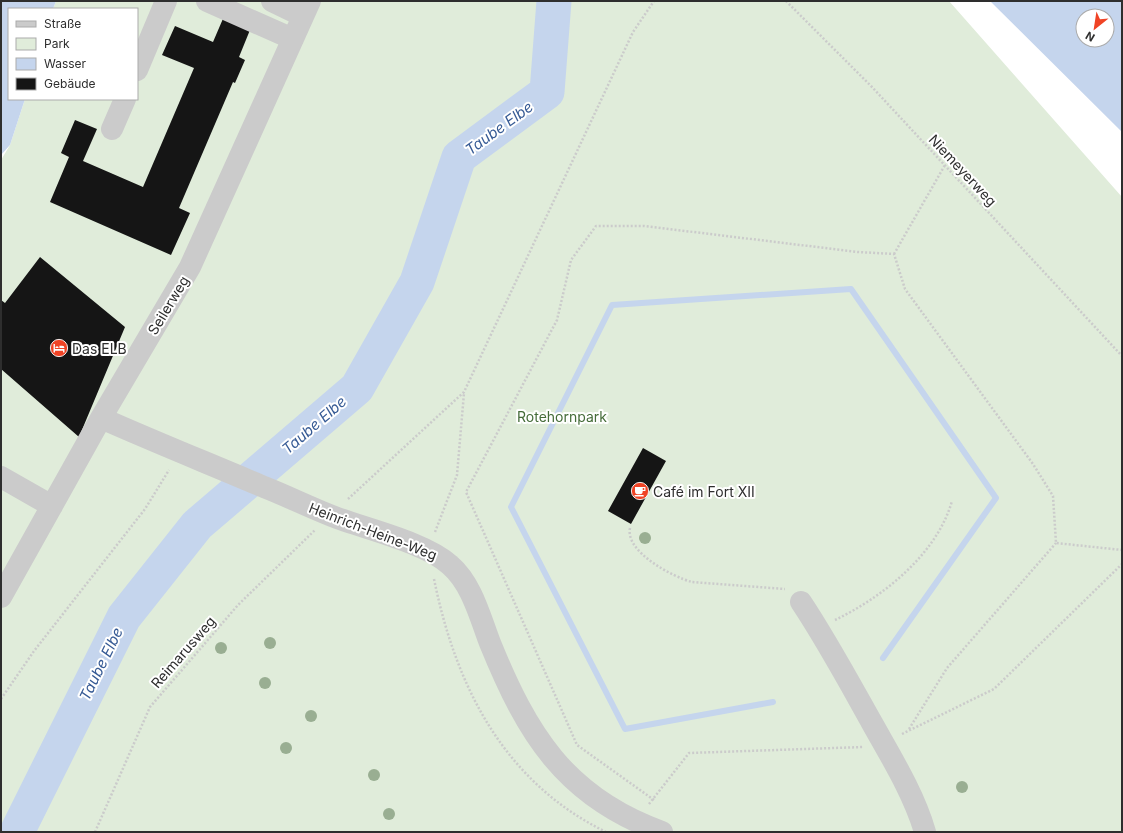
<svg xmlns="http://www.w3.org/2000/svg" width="1123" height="833" viewBox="0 0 1123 833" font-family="Inter,sans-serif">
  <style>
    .green { fill: #e0ecda }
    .water { fill: #c5d5ed; fill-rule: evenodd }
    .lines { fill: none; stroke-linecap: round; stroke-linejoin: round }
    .stream { stroke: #c5d5ed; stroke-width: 6 }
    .river { stroke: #c5d5ed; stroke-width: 35 }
    .building { fill: #151515 }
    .path { stroke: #cbcbcb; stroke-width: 2.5; stroke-dasharray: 2 2; stroke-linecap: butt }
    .minor { stroke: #cbcbcb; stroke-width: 22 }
    .tree { fill: #99ae92 }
    .labels { text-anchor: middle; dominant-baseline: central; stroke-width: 4; stroke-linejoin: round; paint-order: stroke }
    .street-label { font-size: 14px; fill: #2e2e2e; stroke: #fff }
    .poi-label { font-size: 14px; fill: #2e2e2e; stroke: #fff; text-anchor: start }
    .park-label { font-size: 14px; fill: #456c39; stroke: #fff }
    .water-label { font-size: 15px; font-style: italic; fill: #375b95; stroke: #fff }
  </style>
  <rect width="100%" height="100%" fill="#fff"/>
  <!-- green -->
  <path class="green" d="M56,1H949L1122,197V832H1V160L10,145L25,99H137V9H53Z"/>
  <!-- water -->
  <path class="water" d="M1,1H56L53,9H9V99H25L10,145L1,155Z
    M990,1H1122V132ZM1083,16H1107V40H1083Z"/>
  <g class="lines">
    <!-- stream -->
    <path class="stream" d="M773,702L625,729L511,507L612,305L851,289L996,498L883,658"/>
    <!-- river -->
    <path class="river" d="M17,832L124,617L197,525L357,388L417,282L459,157L547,92L554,1"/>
  </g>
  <!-- building -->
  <path class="building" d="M225,14L252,25L239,57L245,60L235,83L233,82L179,208L190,213L171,255L50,202L69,157L61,153L75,120L97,129L83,161L143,187L194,68L162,55L175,26L213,42Z
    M40,257L125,327L79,437L1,369V300L5,303Z
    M643,448L666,461L631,524L608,511Z"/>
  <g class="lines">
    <!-- path -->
    <path class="path" d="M786,1L872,87L1122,356
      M894,254L945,165
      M348,499L464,392L633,32L654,1
      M630,528C625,552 673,577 692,582L785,589
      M435,532L457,475L464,393
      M434,579C456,687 504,782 606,832
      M835,620C883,597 937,554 952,501
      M1,699L34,651L145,509L169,470
      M909,729L947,668L1056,543
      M902,734L994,689L1122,564
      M654,800L577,745L466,492L557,320L571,260L596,226H644L858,252L894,254L905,289L1033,464L1053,496L1056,543L1122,550
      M649,804L689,753L863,747
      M95,832L150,707L238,605L315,530"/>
    <!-- minor -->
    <path class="minor" d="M207,1L293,39
      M272,1L303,16
      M137,70L166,1
      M112,129L125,99
      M101,418C155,442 210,464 264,487C287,496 309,507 332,516C365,529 425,542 450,565C472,584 480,617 490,643C527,734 565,797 662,832
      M1,477L52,506
      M1,597L101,418L190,267L310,1
      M801,602C827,641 849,682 872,723C891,757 914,794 925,832"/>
  </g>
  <!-- trees -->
  <g class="tree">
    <circle cx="645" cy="538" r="6"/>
    <circle cx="270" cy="643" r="6"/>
    <circle cx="221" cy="648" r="6"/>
    <circle cx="265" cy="683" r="6"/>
    <circle cx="311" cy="716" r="6"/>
    <circle cx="286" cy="748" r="6"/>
    <circle cx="374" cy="775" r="6"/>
    <circle cx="962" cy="787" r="6"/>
    <circle cx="389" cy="814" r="6"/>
  </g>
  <!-- icons -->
  <defs>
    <symbol id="hotel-disc" viewBox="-11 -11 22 22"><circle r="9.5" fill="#f04325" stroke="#fff"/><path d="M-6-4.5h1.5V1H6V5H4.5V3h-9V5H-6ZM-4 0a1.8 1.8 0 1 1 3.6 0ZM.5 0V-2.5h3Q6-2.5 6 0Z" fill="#fff"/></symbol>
    <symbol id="cafe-disc" viewBox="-11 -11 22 22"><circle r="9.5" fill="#f04325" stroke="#fff"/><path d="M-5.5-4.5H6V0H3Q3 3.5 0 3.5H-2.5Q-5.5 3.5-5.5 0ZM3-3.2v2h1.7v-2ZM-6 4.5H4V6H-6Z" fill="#fff"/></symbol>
  </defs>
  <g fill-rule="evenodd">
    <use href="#hotel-disc" x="49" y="338" width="20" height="20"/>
    <use href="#cafe-disc" x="630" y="481" width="20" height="20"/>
  </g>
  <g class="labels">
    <!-- street labels -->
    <g class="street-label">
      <text transform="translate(963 170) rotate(47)">Niemeyerweg</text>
      <text transform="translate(168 305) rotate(-59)">Seilerweg</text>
      <text transform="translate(373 531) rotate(21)">Heinrich-Heine-Weg</text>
      <text transform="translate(183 652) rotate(-49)">Reimarusweg</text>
    </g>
    <!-- poi labels -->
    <g class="poi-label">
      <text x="72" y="348">Das ELB</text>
      <text x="653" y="491">Café im Fort XII</text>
    </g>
    <!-- park labels -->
    <g class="park-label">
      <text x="562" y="416">Rotehornpark</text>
    </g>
    <!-- water labels -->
    <g class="water-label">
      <text transform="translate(499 128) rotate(-36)">Taube Elbe</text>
      <text transform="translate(314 425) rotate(-41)">Taube Elbe</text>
      <text transform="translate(101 664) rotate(-64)">Taube Elbe</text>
    </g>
  </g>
  <!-- border -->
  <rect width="1123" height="833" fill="none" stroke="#2e2e2e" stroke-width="4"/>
  <!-- legend -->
  <rect x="8" y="8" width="130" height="92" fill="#ffffff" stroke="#ababab"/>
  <rect x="16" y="21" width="20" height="6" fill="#cbcbcb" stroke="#ababab"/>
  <text x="44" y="28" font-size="12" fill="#2e2e2e">Straße</text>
  <rect x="16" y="38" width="20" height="12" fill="#e0ecda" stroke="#ababab"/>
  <text x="44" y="48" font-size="12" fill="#2e2e2e">Park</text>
  <rect x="16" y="58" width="20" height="12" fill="#c5d5ed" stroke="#ababab"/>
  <text x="44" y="68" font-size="12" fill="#2e2e2e">Wasser</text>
  <rect x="16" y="78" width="20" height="12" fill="#151515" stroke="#ababab"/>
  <text x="44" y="88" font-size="12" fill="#2e2e2e">Gebäude</text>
  <!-- north arrow -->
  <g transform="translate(1095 28) rotate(210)"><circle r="19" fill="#ffffff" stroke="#ababab"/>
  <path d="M0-3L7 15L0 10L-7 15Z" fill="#f04325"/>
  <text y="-6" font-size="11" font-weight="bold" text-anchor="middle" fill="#2e2e2e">N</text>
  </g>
</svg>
